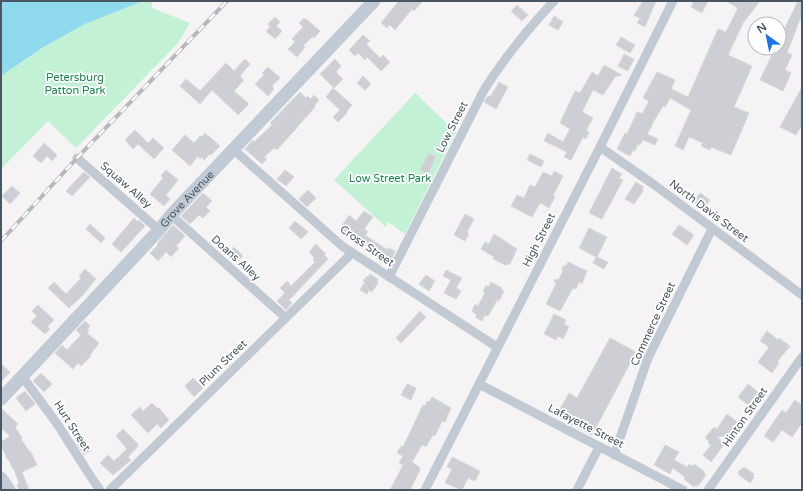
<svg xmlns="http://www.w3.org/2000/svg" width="803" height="491" viewBox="0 0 803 491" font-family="'Varela Round',sans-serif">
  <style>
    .green { fill: #c3f1d5 }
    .water { fill: #90daee }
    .building { fill: #cdcfd5; stroke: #d7d9de }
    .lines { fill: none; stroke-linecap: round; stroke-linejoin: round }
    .minor { stroke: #c1cad2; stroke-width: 9 }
    .secondary { stroke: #c1cbd6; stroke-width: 13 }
    .rail-casing { stroke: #b5b8bd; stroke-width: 4 }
    .rail { stroke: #fff; stroke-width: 2.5; stroke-dasharray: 8; stroke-linecap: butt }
    .labels { text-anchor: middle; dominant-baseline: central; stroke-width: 3.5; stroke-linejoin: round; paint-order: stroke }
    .park-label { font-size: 11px; fill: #17864f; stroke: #fff }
    .street-label { font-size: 11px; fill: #4a5661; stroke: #fff }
  </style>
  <rect width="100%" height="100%" fill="#f5f3f3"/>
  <!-- green -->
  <path class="green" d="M143,1H152V8L190,23L178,43L76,148L48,121L1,169V76L42,48L85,24Z
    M415,93L456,132L405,234L388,222L386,227L334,180Z"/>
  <!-- water -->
  <path class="water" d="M1,1H143L85,24L42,48L1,76Z"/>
  <!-- building -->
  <path class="building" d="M399,1H423L414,11L412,9L395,30L390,25L387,28L381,23Z
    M643,1H656L645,27L637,23L640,18L634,15Z
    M694,1H708L702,13L691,7Z
    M726,1H760L743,23L728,55L752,66L734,107L749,113L731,155L711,147L710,150L701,146L703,143L689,137L683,150L675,146L691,110L670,98L665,107L663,106L651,126H652L647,134L658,139L655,145L643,140L640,145L638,144L635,151L633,150L630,156L617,149L625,133L627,134L635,117L636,113L639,112L642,114L649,101L643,98L657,72L675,80L671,89L688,97L718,29L726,32L738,8Z
    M798,1H802V14L787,53L792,55L785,70L791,73L783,91L760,80L775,48H779V40Z
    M517,5L528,15L522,21L511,11Z
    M554,16L563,22L558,30L549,25Z
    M275,17L280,22L276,26L282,31L275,39L266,31L270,27L268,24Z
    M304,18L305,20L306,19L320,31L314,38L313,36L303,46L305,47L297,57L288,49L295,42L292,39L303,27L299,23Z
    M363,35L370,41L366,44L380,58L383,55L390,62L381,71L367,57L365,60L358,53L355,56L349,50Z
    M621,37L635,45L630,53L616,45Z
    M624,54L634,59L628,71L618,66Z
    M245,59L250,64L240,76L244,80L234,91L249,104L238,115L212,90L200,104L180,86L186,79L200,91L226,63L234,71Z
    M335,59L341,66L336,72L343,79L334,88L320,74Z
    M604,65L622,75L615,77L603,95L593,90L582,112L593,118L586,131L589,132L586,139L583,137L571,160L564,157L567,152L544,141L548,133L563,142L570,129L560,123L575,91L580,93L592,72L598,76Z
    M268,67L280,78L272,86L274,89L268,96L255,84L264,75L262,73Z
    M363,76L371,84L365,90L357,83Z
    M499,82L508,87L496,109L484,102L488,96L490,97Z
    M802,87V125L796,135L780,127Z
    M333,88L352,105L346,112L347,113L338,122L333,117L340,110L326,97Z
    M300,92L306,98L308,96L311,99L314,95L319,100L314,106L315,107L277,150L274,148L264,157L267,159L262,164L245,149L253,140L254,142L272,125L270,123Z
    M135,130L148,143L153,138L164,148L154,159L138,144L133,149L125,140Z
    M205,133L220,146L211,155L210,154L204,160L202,157L200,159L198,156L190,166L172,150L185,135L194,143L200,136L202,137Z
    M44,143L57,155L52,161L47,156L41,163L33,156Z
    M429,153L436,157L428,174L420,170Z
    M530,154L544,161L541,167L527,160Z
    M612,168L622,174L619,178L623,180L602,219L589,213Z
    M166,170L178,180L166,195L170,199L164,206L150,194L163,178L161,176Z
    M285,170L294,177L286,186L277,179Z
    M554,171L563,176L553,196L555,197L549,208L540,203L532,217L511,206L517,195L524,198L530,185L535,187L543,172L552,176Z
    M84,172L90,177L72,196L66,191Z
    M636,182L644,187L642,190L643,191L634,204L625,199Z
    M12,186L20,193L10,204L2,196Z
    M308,190L316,198L307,207L299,199Z
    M203,193L212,201L206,207L210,211L203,218L199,215L190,224L181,216Z
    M700,193L710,200L703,209L693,202Z
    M364,211L373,217L364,229L368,232L365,235L386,249H388L389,248L395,251L390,263L369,250L370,249L356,239L355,241L339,230L349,215L356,221Z
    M465,214L474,219L467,232L469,234L465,241L454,235Z
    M134,218L138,222L139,220L145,226L121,252L112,244Z
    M295,221L308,232L301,239L289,228Z
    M90,224L105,238L101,243L86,229Z
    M173,225L185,236L176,246L179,248L171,257L166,252L158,261L150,253L158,245L157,244Z
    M679,225L694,235L687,245L672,234Z
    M589,228L607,237L597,257L608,262L604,269L593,263L596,257L579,248Z
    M494,234L517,249L510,264L505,265L493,259L494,257L481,249L485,242L489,244Z
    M316,244L326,254L324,255L328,259L289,300L292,303L286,310L277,301L285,293L280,288L287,281L291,286L315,262L313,260L314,257L309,252Z
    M234,247L243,256L236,263L227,255Z
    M568,262L587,271L582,284L579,282L576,289L573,288L560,311L546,304L556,284L554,280L559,279L563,271L562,268L564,266L567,265Z
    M85,269L96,279L83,295L69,308L48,288L54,282L66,294L81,278L79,276Z
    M446,270L462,278L456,288L461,291L456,299L444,293L451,280L443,276Z
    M370,274L378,279L377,282L378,283L372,292L369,290L367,294L360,290L365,282L363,281L367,276L368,277Z
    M426,275L435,281L429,291L419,284Z
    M491,282L502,288V290L504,291L499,301L497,300L488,316L485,315L482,321L475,317L477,315L472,311L475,304L478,306L485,293L483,292L486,285L488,287Z
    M38,305L54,320L47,327L50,329L45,334L31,322L37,316L32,311Z
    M420,311L426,317L401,343L396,338Z
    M554,314L566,320L564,324L569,327L563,339L558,336L556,340L544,334Z
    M85,321L90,326L87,330L89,331L87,333L99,343L90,355L91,356L81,366L78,363L73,369L55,353L62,345L67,350L81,335L76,330Z
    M767,331L778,340L779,338L790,346L777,362L779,363L772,373L758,362L769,347L760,341Z
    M610,338L636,352L592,435L556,416L569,393L577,398Z
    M1,364L10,372L1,382Z
    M41,373L52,384L44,392L33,381Z
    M193,378L203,388L194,397L185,386Z
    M407,384L416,388L411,400L401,395Z
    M748,384L758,392L748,405L738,397Z
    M25,391L35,404L26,411L16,398Z
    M432,397L451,408L445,422L442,421L435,436L433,435L426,447L422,445L412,462L419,467L420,470L410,490H390L403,465L399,463L403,456L397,453L401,446L403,447L423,405L425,406L427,401L429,402Z
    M795,400L802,405V423L792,437L782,430L773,442L764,436L782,410L786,413Z
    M152,403L158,409L159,408L169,420L161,428L157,424L148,433L131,415L140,407L143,411Z
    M1,408L18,424L15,427L22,438L21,439L30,452H31L37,465L22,472L29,490H19L17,485L19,484L15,472L8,459H7L1,445V442L10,436L1,428Z
    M727,414L737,422L738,424L730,435L717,437L725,443L711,462L703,455L711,445L708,443L709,441L705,438L714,427L717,429Z
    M123,429L138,444L137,445L138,446L128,457L131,460L113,475L100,463L108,455L114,461L127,449L116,436Z
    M84,439L91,450L84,455L77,444Z
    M665,445L679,452L674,460L687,467L689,464L692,466L694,464L705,472L704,473L706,475L698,486L696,485L694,487L684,479L685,477L673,468L670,474L654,465Z
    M452,457L480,471L475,481L468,478L462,490L445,483L452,469L447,467Z
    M744,467L754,474L753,477L754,478L750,483L739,475L738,472Z"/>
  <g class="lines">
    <!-- minor -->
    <path class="minor" d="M600,147L656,186L802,295
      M234,150L342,246L497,347
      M77,158L159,230
      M171,215L286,318
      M389,277L484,90C504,58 528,29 554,1
      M22,376L58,425L89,474L100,490
      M479,384L683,490
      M614,455L648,358L712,229
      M110,490L352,253
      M425,490L600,147L673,1
      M577,490L599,447
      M708,490L802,357"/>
    <!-- secondary -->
    <g class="secondary">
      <path id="s1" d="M1,399L159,230L171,215L374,1"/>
      <path d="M1,478L9,490"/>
    </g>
    <defs>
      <path id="rail" d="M1,241L77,158L227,1"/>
    </defs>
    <!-- rail casing -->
    <use href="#rail" class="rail-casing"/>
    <!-- rail -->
    <use href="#rail" class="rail"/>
  </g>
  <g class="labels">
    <!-- park labels -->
    <g class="park-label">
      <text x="75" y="77">Petersburg<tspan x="75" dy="13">Patton Park</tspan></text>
      <text x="390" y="178">Low Street Park</text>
    </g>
    <!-- street labels -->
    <g class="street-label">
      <text transform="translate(452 127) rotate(-63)">Low Street</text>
      <text transform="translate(126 185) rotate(41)">Squaw Alley</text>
      <text stroke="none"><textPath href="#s1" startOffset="273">Grove Avenue</textPath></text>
      <text transform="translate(709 211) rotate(37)">North Davis Street</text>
      <text transform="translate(539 240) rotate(-63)">High Street</text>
      <text transform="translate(367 246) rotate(35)">Cross Street</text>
      <text transform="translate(236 258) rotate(42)">Doans Alley</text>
      <text transform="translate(653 324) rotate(-65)">Commerce Street</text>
      <text transform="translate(223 363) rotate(-44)">Plum Street</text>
      <text transform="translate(745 417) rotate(-55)">Hinton Street</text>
      <text transform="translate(72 426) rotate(57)">Hurt Street</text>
      <text transform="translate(586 426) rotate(27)">Lafayette Street</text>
    </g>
  </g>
  <!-- border -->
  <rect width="803" height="491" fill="none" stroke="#4a5661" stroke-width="4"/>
  <!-- north arrow -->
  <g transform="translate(767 36) rotate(327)"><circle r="19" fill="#ffffff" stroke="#b7bbc0"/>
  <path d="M0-3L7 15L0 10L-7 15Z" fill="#1a73e8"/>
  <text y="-6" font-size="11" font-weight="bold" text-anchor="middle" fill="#4a5661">N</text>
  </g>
</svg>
